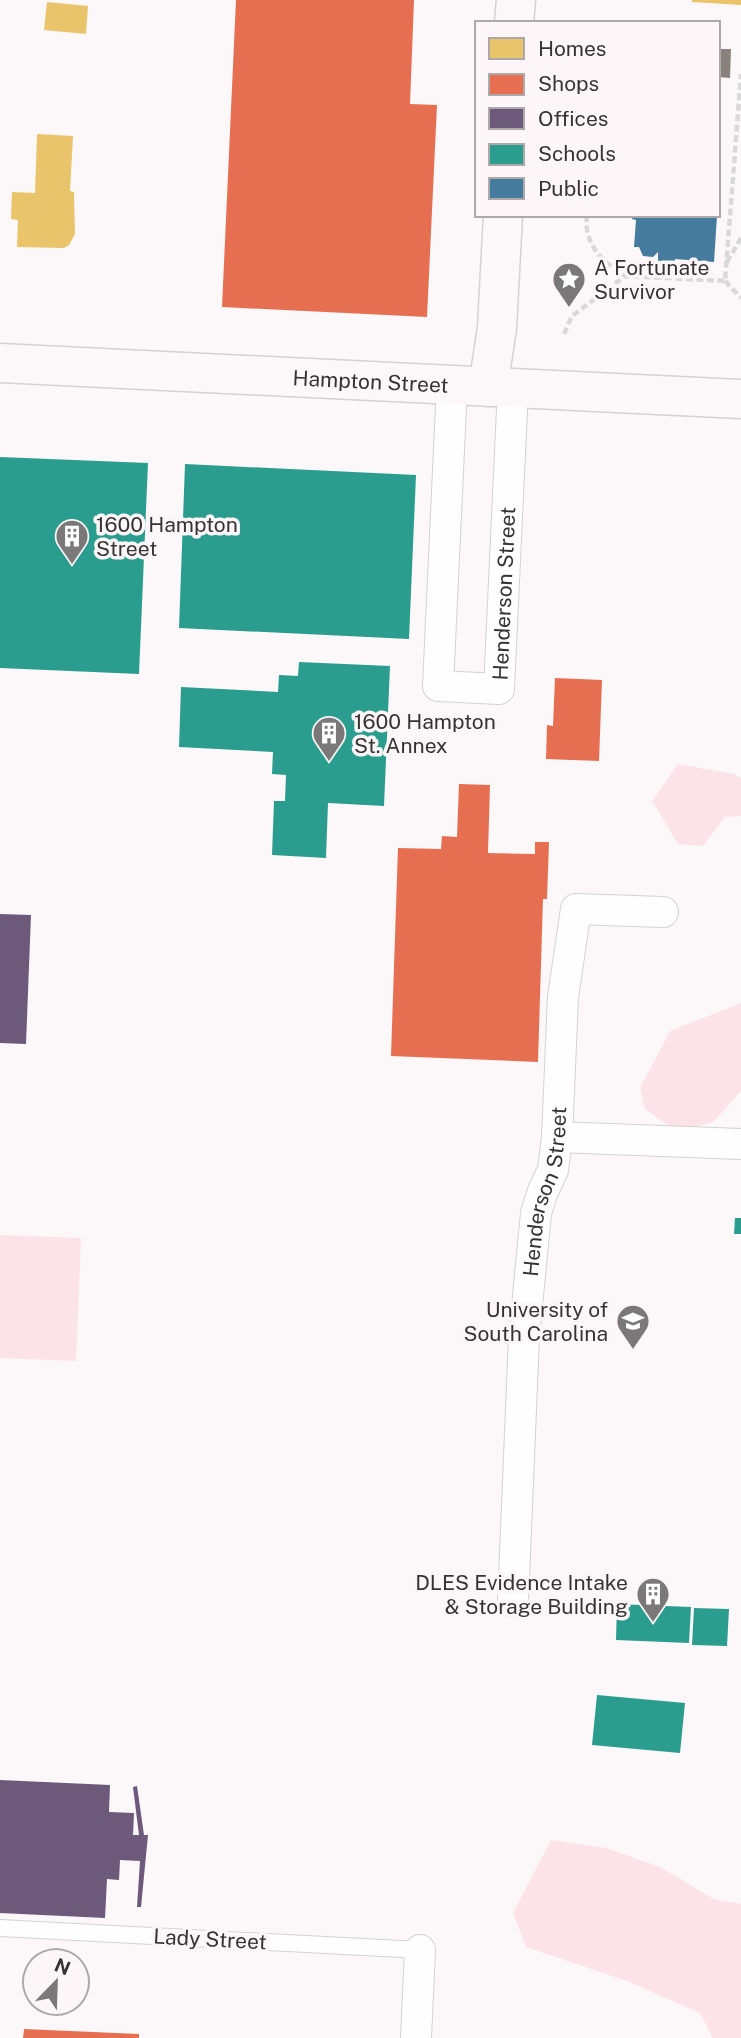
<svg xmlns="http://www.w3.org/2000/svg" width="741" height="2038" viewBox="0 0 741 2038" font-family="'Public Sans',sans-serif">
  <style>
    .green { fill: #fce3e9 }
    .homes { fill: #e9c46a }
    .shops { fill: #e76f51 }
    .offices { fill: #6d597a }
    .schools { fill: #2a9d8f }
    .public { fill: #457b9d }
    .industry { fill: #8a817c }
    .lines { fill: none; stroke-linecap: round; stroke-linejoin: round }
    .lane-casing { stroke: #d5d1d2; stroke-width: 18 }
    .street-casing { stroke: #d5d1d2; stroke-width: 32 }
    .secondary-casing { stroke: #d5d1d2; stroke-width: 41 }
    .path { stroke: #dad9da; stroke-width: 4.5; stroke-dasharray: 7 3.5; stroke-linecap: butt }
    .lane { stroke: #fffefe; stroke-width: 16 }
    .street { stroke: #fffefe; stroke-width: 30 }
    .secondary { stroke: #fcf8f9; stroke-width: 38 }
    .labels { text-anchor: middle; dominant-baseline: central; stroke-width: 7; stroke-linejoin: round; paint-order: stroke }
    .poi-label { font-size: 21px; fill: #363334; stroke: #fdf6f8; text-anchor: start }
    .street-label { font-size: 21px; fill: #363334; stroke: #fdf6f8 }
  </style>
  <rect width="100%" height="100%" fill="#fcf7f9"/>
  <!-- green -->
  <path class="green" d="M678,764L734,774L741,778V816L725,817L703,846L678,844L652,801Z
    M741,1003V1091L713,1122L677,1132L645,1109L640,1088L670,1031Z
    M0,1235L81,1238L76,1361L0,1358Z
    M551,1840L606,1848L660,1867L714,1899L741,1904V2038H713L700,2013L627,1981L526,1947L513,1913Z"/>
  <!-- homes -->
  <path class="homes" d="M692,0H741V5L692,2Z
    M47,2L88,6L86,34L44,30Z
    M37,134L73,136L70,191L74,192L75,234L69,245L64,248L17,247L18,220L11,219L12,192L35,193Z"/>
  <!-- shops -->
  <path class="shops" d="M236,0H414L410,104L437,105L427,317L222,307Z
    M555,678L602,680L599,761L546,759L547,725L553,726Z
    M459,784L490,785L488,853L535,854V842H549L547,899H543L538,1062L391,1056L398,848L441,849L442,836L457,837Z
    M24,2029L139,2034V2038H23Z"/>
  <!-- offices -->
  <path class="offices" d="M0,914L31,915L26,1044L0,1043Z
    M0,1780L110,1785L109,1812L134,1813L133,1835H139L133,1787L137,1786L144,1835H148L141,1907H137L140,1861L120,1860L119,1880L107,1879L105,1918L0,1913Z"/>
  <!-- schools -->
  <path class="schools" d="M0,457L148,463L139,674L0,668Z
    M185,464L416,475L409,639L179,628Z
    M299,662L390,666L384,806L328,803L326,858L272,855L274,801H285L286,775L272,774L273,752L179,747L181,687L278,692L279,675L298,676Z
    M735,1218H741V1234H734Z
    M617,1604L691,1607L689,1643L616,1640Z
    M694,1608L729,1609L727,1646L692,1645Z
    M597,1695L685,1703L680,1753L592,1745Z"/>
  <!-- public -->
  <path class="public" d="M632,215L717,216L714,262L675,259V262L658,261V252L653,257L643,256L639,247H634L636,220L632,219Z"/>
  <!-- industry -->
  <path class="industry" d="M718,49H731L730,78L718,77Z"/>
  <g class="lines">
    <defs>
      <path id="lane" d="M0,1928L420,1950"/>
      <g id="street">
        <path id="s1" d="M452,385L438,686L499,689L513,388"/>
        <path d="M557,1137L741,1144"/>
        <path id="s2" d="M513,1602L524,1337L536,1213L543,1191L553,1170L557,1137L563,997L576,909L663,912"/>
        <path d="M416,2038L420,1950"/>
      </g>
      <g id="secondary">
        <path d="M514,23L516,0"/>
        <path id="s3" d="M0,363L741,399"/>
        <path d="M488,387L497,328L503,215"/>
      </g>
    </defs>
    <!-- lane casing -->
    <use href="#lane" class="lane-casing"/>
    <!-- street casing -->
    <use href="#street" class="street-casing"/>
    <!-- secondary casing -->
    <use href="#secondary" class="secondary-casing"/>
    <!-- path -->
    <path class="path" d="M587,215C583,243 602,262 625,276
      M727,262L741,238
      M725,281L741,298
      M564,334L572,316L625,276L725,281L741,74"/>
    <!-- lane -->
    <use href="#lane" class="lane"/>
    <!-- street -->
    <use href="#street" class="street"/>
    <!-- secondary -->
    <use href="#secondary" class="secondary"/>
  </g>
  <!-- icons -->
  <defs>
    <symbol id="sight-pin" viewBox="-11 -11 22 30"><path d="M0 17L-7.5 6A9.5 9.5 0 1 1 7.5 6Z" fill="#7b7879" stroke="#fdf6f8"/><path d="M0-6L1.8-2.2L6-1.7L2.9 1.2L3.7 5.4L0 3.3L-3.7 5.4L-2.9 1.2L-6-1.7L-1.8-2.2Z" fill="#fff"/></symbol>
    <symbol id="building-pin" viewBox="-11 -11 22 30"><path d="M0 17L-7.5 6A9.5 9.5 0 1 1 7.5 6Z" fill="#7b7879" stroke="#fdf6f8"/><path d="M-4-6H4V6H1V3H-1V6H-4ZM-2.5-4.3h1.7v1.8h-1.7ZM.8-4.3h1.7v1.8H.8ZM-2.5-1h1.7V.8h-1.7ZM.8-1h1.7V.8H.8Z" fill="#fff"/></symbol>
    <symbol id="university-pin" viewBox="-11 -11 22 30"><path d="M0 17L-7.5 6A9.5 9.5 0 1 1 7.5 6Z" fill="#7b7879" stroke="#fdf6f8"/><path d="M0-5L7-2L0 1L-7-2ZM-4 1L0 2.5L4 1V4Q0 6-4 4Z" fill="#fff"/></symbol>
  </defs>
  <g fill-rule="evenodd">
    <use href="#sight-pin" x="550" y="260" width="38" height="52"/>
    <use href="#building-pin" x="53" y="517" width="38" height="52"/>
    <use href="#building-pin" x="310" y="714" width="38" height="52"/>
    <use href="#university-pin" x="614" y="1302" width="38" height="52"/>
    <use href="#building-pin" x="634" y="1575" width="38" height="52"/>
  </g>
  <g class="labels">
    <!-- poi labels -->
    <g class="poi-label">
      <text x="594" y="267">A Fortunate<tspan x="594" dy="24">Survivor</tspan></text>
      <text x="96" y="524">1600 Hampton<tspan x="96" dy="24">Street</tspan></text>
      <text x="354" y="721">1600 Hampton<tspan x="354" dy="24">St. Annex</tspan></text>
      <text x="608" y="1309" text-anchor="end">University of<tspan x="608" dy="24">South Carolina</tspan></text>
      <text x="628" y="1582" text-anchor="end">DLES Evidence Intake<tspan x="628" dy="24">&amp; Storage Building</tspan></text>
    </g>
    <!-- street labels -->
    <g class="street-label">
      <text stroke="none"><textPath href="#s3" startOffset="371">Hampton Street</textPath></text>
      <text stroke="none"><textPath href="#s1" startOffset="458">Henderson Street</textPath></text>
      <text stroke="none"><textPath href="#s2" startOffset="413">Henderson Street</textPath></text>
      <text transform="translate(210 1939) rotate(3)">Lady Street</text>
    </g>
  </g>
  <!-- legend -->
  <rect x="475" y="21" width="245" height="196" fill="#fdf6f8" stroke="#ada8aa" stroke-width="2"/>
  <rect x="489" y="38" width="35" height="21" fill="#e9c46a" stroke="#ada8aa" stroke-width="2"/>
  <text x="538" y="56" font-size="21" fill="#363334">Homes</text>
  <rect x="489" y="74" width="35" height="21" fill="#e76f51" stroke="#ada8aa" stroke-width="2"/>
  <text x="538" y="91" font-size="21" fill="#363334">Shops</text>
  <rect x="489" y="108" width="35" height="21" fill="#6d597a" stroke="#ada8aa" stroke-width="2"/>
  <text x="538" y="126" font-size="21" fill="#363334">Offices</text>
  <rect x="489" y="144" width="35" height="21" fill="#2a9d8f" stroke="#ada8aa" stroke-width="2"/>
  <text x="538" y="161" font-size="21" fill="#363334">Schools</text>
  <rect x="489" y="178" width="35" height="21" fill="#457b9d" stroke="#ada8aa" stroke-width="2"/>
  <text x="538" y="196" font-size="21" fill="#363334">Public</text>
  <!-- north arrow -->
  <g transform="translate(56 1982) rotate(23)"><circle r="33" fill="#fdf6f8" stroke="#ada8aa" stroke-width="2"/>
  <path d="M0-5L12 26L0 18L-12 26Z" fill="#7b7879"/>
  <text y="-10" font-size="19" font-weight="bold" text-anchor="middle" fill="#363334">N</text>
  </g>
</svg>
